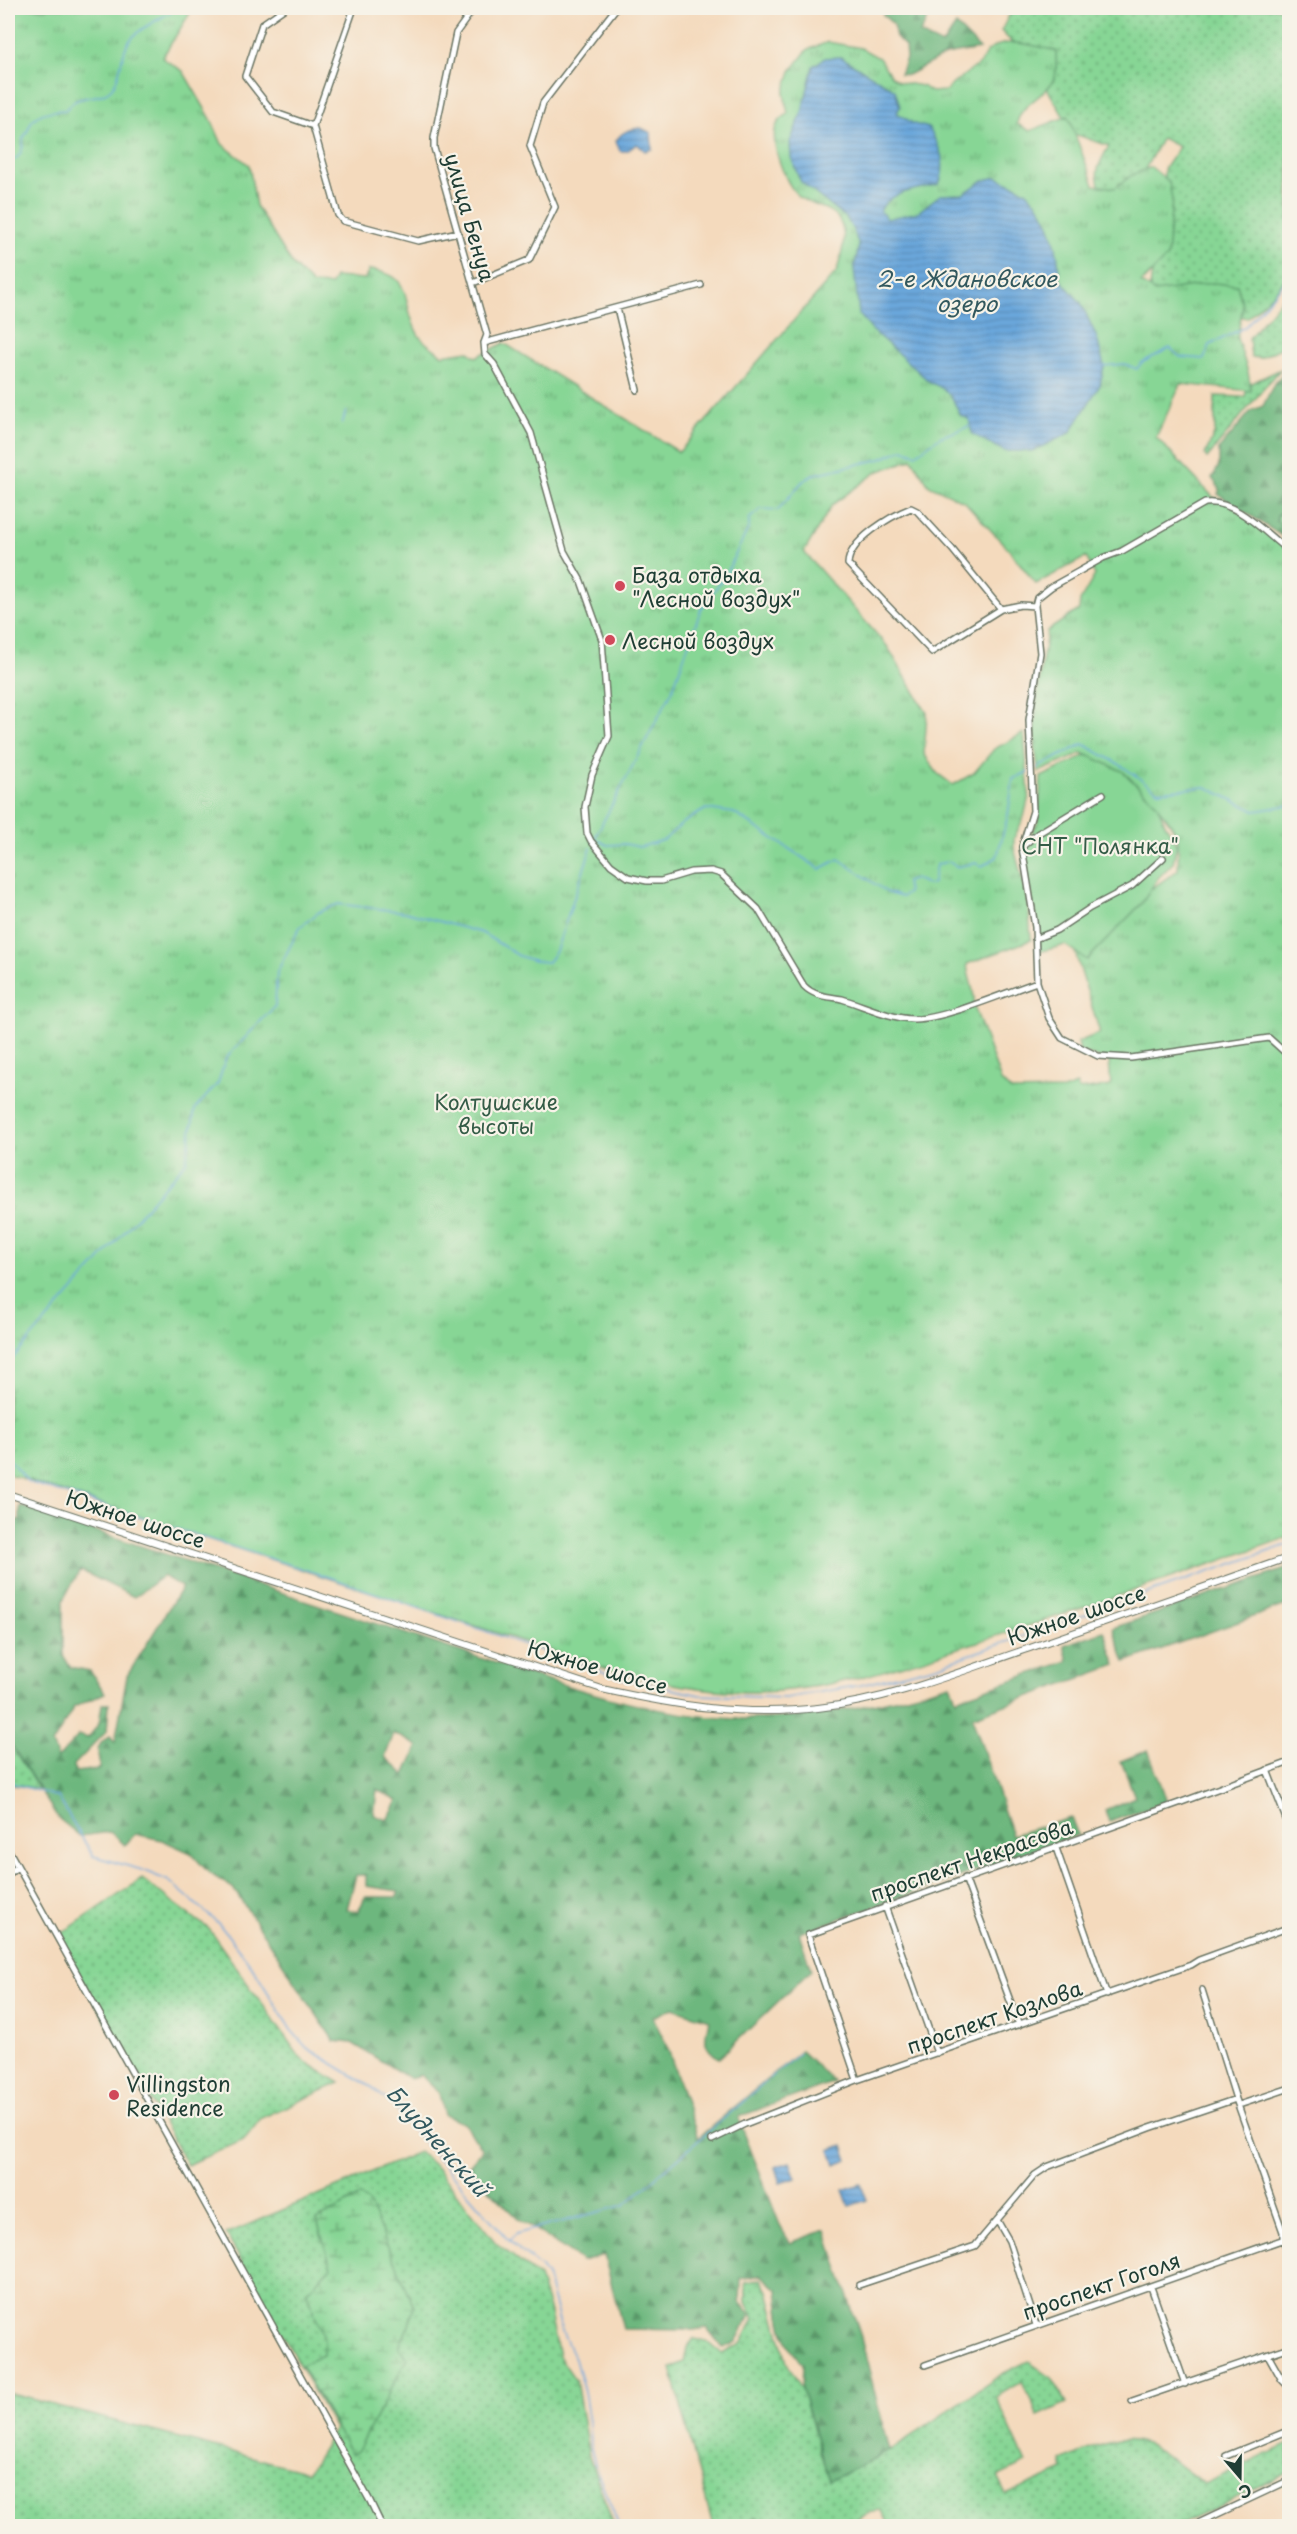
<svg xmlns="http://www.w3.org/2000/svg" width="1297" height="2534" viewBox="0 0 1297 2534" font-family="'Playpen Sans',sans-serif">
  <style>
    .grass { fill: url(#grass-dots); stroke: #538a64; stroke-width: 1.5 }
    .forest { fill: url(#forest-firs); stroke: #467a59; stroke-width: 1.5; fill-rule: evenodd }
    .wetland { fill: url(#wetland-marsh); stroke: #538a64; stroke-width: 1.5 }
    .park { fill: url(#park-tufts); stroke: #538a64; stroke-width: 1.5; fill-rule: evenodd }
    .garden { fill: #87d695; stroke: #538a64; stroke-width: 1.5 }
    .water { fill: url(#water-rules); stroke: #457288; stroke-width: 1.5 }
    .lines { fill: none; stroke-linecap: round; stroke-linejoin: round }
    .stream { stroke: #6ba7dc; stroke-width: 1.5 }
    .minor-casing { stroke: #6a7464; stroke-width: 8 }
    .tertiary-casing { stroke: #6a7464; stroke-width: 8 }
    .minor { stroke: #fff; stroke-width: 5 }
    .tertiary { stroke: #fff; stroke-width: 6 }
    .poi-dot { fill: #d1495b; stroke: #f7f3e8; stroke-width: 2 }
    .labels { text-anchor: middle; dominant-baseline: central; stroke-width: 4.5; stroke-linejoin: round; paint-order: stroke }
    .street-label { font-size: 21px; fill: #1f3d34; stroke: #f7f3e8 }
    .poi-label { font-size: 21px; fill: #1f3d34; stroke: #f7f3e8; text-anchor: start }
    .park-label { font-size: 21px; fill: #345c47; stroke: #f7f3e8 }
    .water-label { font-size: 22px; font-style: italic; fill: #32585e; stroke: #f7f3e8 }
  </style>
  <defs>
    <pattern id="grass-dots" width="8" height="8" patternUnits="userSpaceOnUse" patternTransform="scale(1.5)"><rect width="8" height="8" fill="#87d695"/><path d="M2 2h.1M6 6h.1" fill="none" stroke="#6eaf7a" stroke-width="1.8" stroke-linecap="round"/></pattern>
    <pattern id="forest-firs" width="22" height="20" patternUnits="userSpaceOnUse" patternTransform="scale(1.5)"><rect width="22" height="20" fill="#6db77e"/><path d="M5 1l3.5 6h-7zM16 11l3.5 6h-7z" fill="#599668"/></pattern>
    <pattern id="wetland-marsh" width="20" height="14" patternUnits="userSpaceOnUse" patternTransform="scale(1.5)"><rect width="20" height="14" fill="#87d695"/><path d="M1 5h8M5 5V1M11 12h8M15 12V8" fill="none" stroke="#6eaf7a"/></pattern>
    <pattern id="park-tufts" width="24" height="20" patternUnits="userSpaceOnUse" patternTransform="scale(1.5)"><rect width="24" height="20" fill="#87d695"/><path d="M3 7l-1-3M5 7V3M7 7l1-3M15 17l-1-3M17 17v-4M19 17l1-3" fill="none" stroke="#6eaf7a"/></pattern>
    <pattern id="water-rules" width="6" height="5" patternUnits="userSpaceOnUse" patternTransform="scale(1.5)"><rect width="6" height="5" fill="#6ba7dc"/><path d="M0 2.5h6" fill="none" stroke="#5789b3"/></pattern>
  </defs>
  <rect width="100%" height="100%" fill="#f7f3e8"/>
  <filter id="ink" filterUnits="userSpaceOnUse"><feTurbulence type="fractalNoise" baseFrequency=".0167" numOctaves="2"/><feDisplacementMap in="SourceGraphic" scale="12" xChannelSelector="R" yChannelSelector="G"/><feConvolveMatrix kernelMatrix="1 2 1 2 8 2 1 2 1" color-interpolation-filters="sRGB"/></filter>
  <filter id="wash" filterUnits="userSpaceOnUse"><feTurbulence type="fractalNoise" baseFrequency=".008" numOctaves="4" result="noise"/><feDisplacementMap in="SourceGraphic" scale="24" xChannelSelector="R" yChannelSelector="G"/><feGaussianBlur stdDeviation="1.35" result="paint"/><feColorMatrix in="noise" values="0 0 0 0 0 0 0 0 0 0 0 0 0 0 0 0 0 1.4 0 .05"/><feComposite in="paint" operator="in"/></filter>
  <g filter="url(#wash)">
    <rect width="100%" height="100%" fill="#f4dabd"/>
    <!-- grass -->
    <path class="grass" d="M1013,8H1289V274L1274,293L1247,318L1147,296L1150,287L1164,192V169L1179,147L1162,138L1140,178L1115,194L1102,193C1093,171 1098,166 1109,146L1074,134L1032,63L1001,31Z
      M1289,290V344L1260,358L1251,357L1249,338Z
      M1281,369C1255,397 1232,429 1207,458L1205,455L1215,432V396L1245,397L1247,385Z
      M1281,513L1289,514V524L1287,526L1289,539L1286,536L1285,529L1277,521V516Z
      M8,1740L39,1789L8,1784Z
      M142,1879L209,1929L301,2059L340,2083L261,2118L244,2140L187,2165L58,1936Z
      M419,2152L434,2165L496,2243L539,2277L549,2309L559,2356L576,2381L589,2457L614,2526H8V2393L308,2472L335,2429L226,2234Z
      M761,2279L768,2291L787,2363L802,2389L829,2481L889,2451L1002,2374L1028,2361L1052,2378L1067,2403L1038,2416L1022,2381L996,2397L1026,2463L997,2477L1006,2495L1064,2470L1062,2461C1138,2426 1141,2437 1204,2484L1289,2444V2472L1178,2526H889L880,2509L844,2526H762L757,2518L737,2526H713L671,2368L684,2362L687,2347L694,2339L707,2341L722,2354L741,2344L754,2319L746,2302V2282Z"/>
    <!-- forest -->
    <path class="forest" d="M884,8H918V12L927,19L920,34L942,45L956,25L980,49L945,55L908,75L900,74L906,58L905,46L896,37L893,24L883,15Z
      M1289,367V514L1281,513L1277,516V521L1285,529L1286,539L1218,494L1220,489L1212,478L1219,466V449L1251,411L1263,406L1274,384Z
      M20,1506C163,1554 306,1601 449,1648C544,1678 640,1716 741,1719C813,1720 881,1704 950,1684L956,1699L1068,1661L1064,1645L1104,1631L1116,1665L972,1717L1012,1835L1071,1818L1078,1835L799,1933L811,1970L719,2058C701,2047 705,2038 709,2020L673,2008L653,2017L668,2049L698,2138L801,2051L834,2082L738,2117L781,2228L790,2243L826,2230L861,2337L889,2451L829,2481L802,2389L803,2363C781,2345 780,2316 777,2289L761,2275L741,2279L740,2302L750,2315L736,2342L723,2348L707,2328L693,2330L623,2329L604,2255L582,2261L518,2218L467,2168L482,2150L465,2124L444,2115L439,2093L421,2075L409,2078L352,2043L334,2041L233,1888L209,1873L191,1853L162,1840L135,1834L125,1845L110,1832L80,1836L58,1818L8,1740V1517L20,1521ZM80,1570L134,1597L163,1576L182,1587L127,1676L115,1742L110,1736C94,1746 98,1751 100,1769L75,1772L74,1765L107,1731L109,1704H102L99,1724L88,1738L79,1735L58,1758L52,1744L74,1707L105,1693L90,1671L70,1667L63,1655V1600ZM394,1733L418,1746L405,1775L385,1757ZM377,1789L398,1801L387,1820L374,1815ZM356,1875H366V1886L399,1891L397,1897H365L358,1912L347,1909Z
      M1289,1568V1604L1125,1662L1113,1628Z
      M1148,1750L1167,1801L1109,1822L1105,1810L1135,1797L1121,1761Z"/>
    <!-- wetland -->
    <path class="wetland" d="M360,2196L369,2203L414,2306L409,2325L399,2347L407,2359L358,2450L352,2455L301,2365L323,2355L324,2337L306,2292L331,2267L317,2220Z"/>
    <!-- park -->
    <path class="park" d="M8,8H193L162,58L183,71L211,119L222,144L249,165L256,206L292,264L312,284L331,285L335,277L365,279L369,270C416,274 400,303 418,334C422,342 435,349 442,355L468,351L476,357L504,343L679,452L837,271C841,254 848,238 840,222C833,206 810,207 798,196C785,183 767,139 778,123C780,119 785,116 788,114L784,93L791,71L807,50L828,42L861,48L879,58L891,76L899,82L922,86L931,92L946,91C957,78 967,74 979,64C983,61 984,55 987,52C1006,35 1035,46 1056,51C1056,58 1057,69 1055,76C1048,97 1020,102 1017,124L1030,131L1068,116L1094,185L1115,188L1132,175L1151,167L1169,182L1172,200L1167,257L1141,283L1155,292L1212,283L1237,285L1243,306L1237,338L1248,372L1251,391L1181,384L1156,437L1213,497L1226,502L1289,550V1537C1184,1573 1078,1611 971,1644C906,1664 846,1686 778,1691C725,1695 671,1685 620,1673L8,1474ZM912,459L929,485L965,502L1009,550L1036,584L1086,557L1095,575L1080,601L1079,610L1047,631C1041,676 1028,726 1039,772L1083,753C1112,770 1171,807 1178,841C1179,850 1178,861 1178,870L1101,924L1105,936L1075,952L1100,1033L1078,1042L1080,1052L1109,1061L1111,1086L1078,1090L1077,1085L1063,1090L1011,1091L1001,1081L974,1006C976,992 968,979 967,964L1031,940L1028,901L1014,848V838L1024,817L1029,796L1024,733L994,749L974,773L953,785L937,773L924,754L927,713L887,646L804,552L832,505L877,472Z"/>
    <!-- garden -->
    <path class="garden" d="M1087,755L1122,771L1157,804L1165,824L1177,844L1173,863L1158,878L1142,903L1087,960L1065,945L1039,952V935L1022,851L1038,822L1041,777Z"/>
    <!-- water -->
    <path class="water" d="M841,57L895,90L900,107L897,113L914,124L929,128C939,146 948,163 939,184C919,190 890,190 880,211L887,219L918,212L940,195L963,194L982,181L996,177C1006,182 1021,186 1029,194C1051,216 1059,249 1059,278L1081,303L1097,338L1104,366L1100,385L1070,433L1033,451H1004L972,434L969,419L961,416C953,399 949,389 931,383L871,329L859,314L854,269L859,245L853,230L847,219L801,182L797,173L791,157L790,142L802,113L813,66L825,58Z
      M641,128L651,133L652,149L645,151L637,144L627,151H620L616,141C622,131 630,129 641,128Z
      M843,2145L848,2160L835,2165L830,2150Z
      M790,2162L796,2178L780,2183L775,2167Z
      M861,2184L867,2200L849,2206L843,2190Z"/>
    <g class="lines">
      <!-- stream -->
      <path class="stream" d="M8,162C20,159 24,150 23,138C29,132 28,126 32,121C40,111 54,111 65,110C69,107 71,103 75,101C87,95 99,99 110,90C121,80 120,56 128,43C138,27 162,19 177,8
        M1103,366L1124,364L1137,369L1141,363L1170,348L1180,357L1204,359L1210,345L1245,327L1290,276
        M342,424L346,411
        M1037,768L1083,744L1119,764L1158,791L1206,787L1255,811L1290,805
        M595,838L607,845L625,844L640,847L664,840L683,823L706,809L734,813L820,869L839,859L888,893L902,897L908,893L906,882L915,879L929,885L933,883L936,865L949,861L956,867L975,863L982,866L997,857L1008,815L1013,779L1028,772
        M594,839L672,691L701,609L726,574L749,527V519L761,509L778,510L802,482L815,474L881,459L903,449L916,454L940,437L970,426
        M8,1364L186,1162L195,1109L218,1083L226,1058L275,1006L277,972L300,927L319,912L338,904L405,912L482,933L519,956L535,961L548,962L556,951L591,848
        M8,1458L28,1482L328,1577L624,1679L700,1695L786,1698L861,1685L937,1666L1290,1544
        M8,1782L58,1797L93,1856L142,1870L169,1881L219,1924L251,1965L291,2030L307,2048L373,2088L393,2106L509,2241L541,2268L547,2276L562,2332L575,2359L584,2392L589,2422L590,2445L596,2469L619,2526
        M509,2241L516,2234L624,2205L799,2053"/>
    </g>
  </g>
  <g filter="url(#ink)">
    <g class="lines">
      <defs>
        <path id="minor" d="M285,8L262,24L245,76L273,112L313,126
          M354,8L313,126L338,215L343,221L418,241L458,232
          M474,8L456,33L434,138V148L487,335L484,343L485,354L494,364L531,433L564,551L581,581L602,640L609,736L592,775L585,807L587,833L591,841L611,865L628,877L647,881H661L691,872L711,871L721,874L758,909L804,986C815,997 827,996 842,999C865,1006 889,1018 913,1019C943,1020 1007,992 1037,982
          M473,283L529,260L555,207L530,146L543,103L616,8
          M617,308L637,390
          M484,343L701,285
          M1286,549C1264,532 1235,499 1205,503L1122,551L1103,558L1051,587L1037,598L1035,606L1040,653L1029,720L1033,811L1022,847L1035,927L1037,982L1049,1018L1062,1038L1098,1056L1131,1058L1269,1038L1290,1057
          M1001,609L932,652L848,564C849,540 891,516 911,508L917,511L952,549L1001,609L1021,605L1035,606
          M1023,846L1037,834L1103,794
          M1035,939L1057,930L1090,908L1132,886L1163,858
          M1267,1770L1290,1829
          M1056,1848L1107,1995
          M8,1849L370,2501L382,2526
          M8,1875L17,1867
          M965,1878L1019,2025
          M885,1906L937,2053
          M8,1939V1940
          M1202,1990L1236,2099L1283,2232V2239L1290,2257
          M857,2080L808,1935L1179,1803L1290,1762
          M1239,2105L1290,2088
          M712,2140L745,2124L857,2080L1191,1965L1199,1960L1290,1927
          M997,2220L1009,2241L1036,2325
          M859,2285L975,2246L1035,2175L1047,2167L1150,2128L1236,2099
          M1151,2287L1185,2384
          M1268,2355L1282,2380L1290,2388
          M925,2365L1290,2237
          M1132,2401L1290,2347
          M1226,2456L1290,2430
          M1192,2526L1290,2480"/>
        <path id="tertiary" d="M8,1494L602,1689C674,1705 743,1717 818,1708C890,1700 959,1672 1027,1649C1115,1618 1202,1588 1290,1557"/>
      </defs>
      <!-- minor casing -->
      <use href="#minor" class="minor-casing"/>
      <!-- tertiary casing -->
      <use href="#tertiary" class="tertiary-casing"/>
      <!-- minor -->
      <use href="#minor" class="minor"/>
      <!-- tertiary -->
      <use href="#tertiary" class="tertiary"/>
    </g>
  </g>
  <!-- markers -->
  <g class="poi-dot">
    <circle cx="620" cy="586" r="6"/>
    <circle cx="610" cy="640" r="6"/>
    <circle cx="114" cy="2095" r="6"/>
  </g>
  <g class="labels">
    <!-- street labels -->
    <g class="street-label">
      <text transform="translate(471 217) rotate(74)">улица Бенуа</text>
      <text transform="translate(136 1518) rotate(18)">Южное шоссе</text>
      <text transform="translate(1076 1614) rotate(-19)">Южное шоссе</text>
      <text transform="translate(598 1666) rotate(16)">Южное шоссе</text>
      <text transform="translate(971 1859) rotate(-19)">проспект Некрасова</text>
      <text transform="translate(994 2016) rotate(-19)">проспект Козлова</text>
      <text transform="translate(1101 2285) rotate(-19)">проспект Гоголя</text>
    </g>
    <!-- poi labels -->
    <g class="poi-label">
      <text x="632" y="574">База отдыха<tspan x="632" dy="24">"Лесной воздух"</tspan></text>
      <text x="622" y="640">Лесной воздух</text>
      <text x="126" y="2083">Villingston<tspan x="126" dy="24">Residence</tspan></text>
    </g>
    <!-- park labels -->
    <g class="park-label">
      <text x="1100" y="845">СНТ "Полянка"</text>
      <text x="496" y="1101">Колтушские<tspan x="496" dy="24">высоты</tspan></text>
    </g>
    <!-- water labels -->
    <g class="water-label">
      <text x="967" y="277">2-е Ждановское<tspan x="967" dy="25">озеро</tspan></text>
      <text transform="translate(439 2140) rotate(48)">Блудненский</text>
    </g>
  </g>
  <!-- margin -->
  <rect width="1297" height="2534" fill="none" stroke="#f7f3e8" stroke-width="30"/>
  <!-- north arrow -->
  <g transform="translate(1240 2477) rotate(160)" stroke="#f7f3e8" stroke-width="4.5" paint-order="stroke">
  <path d="M0-4.5L10 22L0 15L-10 22Z" fill="#1f3d34"/>
  <text y="-9" font-size="16" font-weight="bold" text-anchor="middle" fill="#1f3d34">С</text>
  </g>
</svg>
